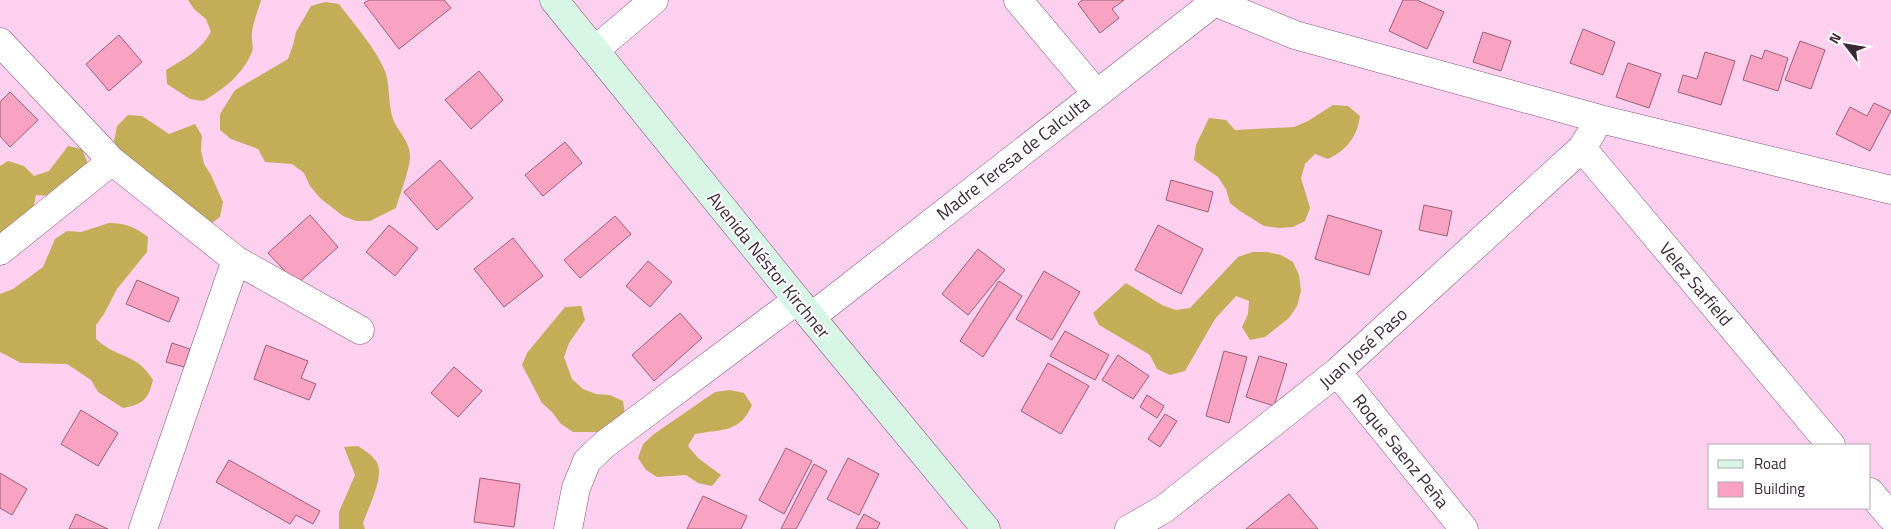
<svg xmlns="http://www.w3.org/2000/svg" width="1891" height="529" viewBox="0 0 1891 529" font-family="'Titillium Web',sans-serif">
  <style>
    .forest { fill: #c2ae57 }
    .building { fill: #f9a2c1; stroke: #9b6075 }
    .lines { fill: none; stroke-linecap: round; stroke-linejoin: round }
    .street-casing { stroke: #845378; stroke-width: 29 }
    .secondary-casing { stroke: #845378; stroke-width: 29 }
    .street { stroke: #fff; stroke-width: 28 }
    .secondary { stroke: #d8f6e5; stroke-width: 28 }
    .labels { text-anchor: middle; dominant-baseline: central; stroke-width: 4; stroke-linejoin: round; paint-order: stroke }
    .street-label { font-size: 18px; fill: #3d2838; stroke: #fff }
  </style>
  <rect width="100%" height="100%" fill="#fdd0f0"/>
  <!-- forest -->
  <path class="forest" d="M188,0H261C258,11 253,22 252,33C251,39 254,47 252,52C243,74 223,90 203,101L190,99L167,84L166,70C184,59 200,51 211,32L206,19L194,9Z
    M325,2L339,4C353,23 379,52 386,74C390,88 388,104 393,119C398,132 410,141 410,156C410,169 400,194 396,208L370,221H356L343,216L320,198L310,186L304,173L292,164L265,162L258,149L231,139L220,130V114L235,90L288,59L293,45L296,32L311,6Z
    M1333,105L1348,106L1360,116C1357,137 1347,150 1328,159L1315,154L1305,164L1301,178L1310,208L1305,221L1293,227L1279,228L1264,226L1240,211L1230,203L1226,189L1218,177L1194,160L1196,145L1209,118L1226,120L1235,130L1294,127L1308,121Z
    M128,115L142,116L169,134L195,124L202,136L201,150L204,164L211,175L223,202L220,217L208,226L121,154L114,141L117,126Z
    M68,146L82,149L88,164L50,196L36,195L33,210L0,236V166L8,161L24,166L34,176L49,171Z
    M109,223C125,223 135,227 148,237L147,252L117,289L104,314L96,325V339C117,359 136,352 153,380C148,400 143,404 123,408L98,392L91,380L67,364L21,363L0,352V294L13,289L43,267L55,239L67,231L81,232Z
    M1252,252H1267L1281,255L1293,262L1299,275L1301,291L1297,306L1289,318L1265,337L1250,340L1242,327L1248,314L1249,301L1236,296L1215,319L1185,371L1170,375L1157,369L1150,355L1099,325L1093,313L1126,283L1162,305L1176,310L1190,308L1238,257Z
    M581,306L585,320L569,343L564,357L572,379L583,389L596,394L610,395L623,401L625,415L603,432H573L561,424L552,412L542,403L522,365L527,353L565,307Z
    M730,390L744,393L752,405C740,433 722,429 695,434L688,446L698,458L721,475L712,486L698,483L686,475L657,477L646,470L638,458L643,444L654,434L715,392Z
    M358,446C365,451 375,456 378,465C383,480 368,508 363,523L365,529H339V512L355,475L344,447Z"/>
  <!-- building -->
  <path class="building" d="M369,0H444L451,8L399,49L364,3Z
    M1082,0H1124L1112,9L1119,18L1100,33L1078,4Z
    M1403,0H1417L1444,12L1427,49L1389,31Z
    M1583,29L1615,42L1603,75L1570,63Z
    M1483,32L1511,41L1501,71L1473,62Z
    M119,35L142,62L109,91L86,64Z
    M1800,41L1825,50L1811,89L1785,80Z
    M1765,50L1788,58L1778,91L1743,80L1751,55L1762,59Z
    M1705,52L1735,61L1721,105L1678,92L1683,75L1697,79Z
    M1628,63L1661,74L1649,108L1616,97Z
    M479,71L503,100L471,129L445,100Z
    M10,92L38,120L10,147L0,136V102Z
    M1874,103L1891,111L1870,151L1836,134L1850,107L1867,116Z
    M565,142L582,163L543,196L525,175Z
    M440,160L473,198L437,230L404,192Z
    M1171,180L1213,192L1208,212L1166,200Z
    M1424,205L1452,211L1447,236L1419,230Z
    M310,215L338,247L297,284L268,253Z
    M1328,215L1382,231L1369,275L1315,259Z
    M615,216L631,234L580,278L564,260Z
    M389,225L418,248L395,276L366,252Z
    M1158,225L1203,249L1181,294L1135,270Z
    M513,238L543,276L504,307L474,269Z
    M978,249L1005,270L968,315L942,294Z
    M648,261L672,282L650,307L626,286Z
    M1044,271L1080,292L1052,340L1016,319Z
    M137,280L179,298L169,322L126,304Z
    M999,281L1022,296L983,357L960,341Z
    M680,313L702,338L654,381L632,355Z
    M1065,331L1109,355L1095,380L1050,356Z
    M172,343L190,349L184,367L166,362Z
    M266,345L308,361L301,378L316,384L309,400L254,379Z
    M1224,351L1247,357L1229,423L1206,416Z
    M1118,355L1149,376L1133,399L1102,380Z
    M1259,356L1287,364L1274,406L1246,397Z
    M1048,363L1089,386L1061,434L1021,411Z
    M454,367L482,391L458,417L431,393Z
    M1147,395L1164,406L1157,418L1140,407Z
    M81,410L118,433L98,466L61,444Z
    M1165,414L1177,421L1160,447L1148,439Z
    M786,448L812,461L784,514L759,500Z
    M848,458L879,474L859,515L827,499Z
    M229,460L320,511L313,524L296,515L290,524L216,482Z
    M814,464L827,471L796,529H781Z
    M0,473L27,489L12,515L0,508Z
    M480,478L520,484L514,527L474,522Z
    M1289,494L1318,529H1246Z
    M703,496L747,516L741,529H687Z
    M76,514L108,529H69Z
    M864,514L880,523L877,529H856Z"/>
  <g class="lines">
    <defs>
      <path id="street" d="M1018,0L1096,93
        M1215,2L1295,35L1600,119L1891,190
        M0,42L112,161L236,260L360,330
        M595,50L654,0
        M1592,132L1582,148L1831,445
        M0,251L112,161
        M811,317L1217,0
        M1337,372L1464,529
        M1870,492L1891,517
        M143,529L236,260
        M568,529L576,488L587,461L605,444L797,300
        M1129,529L1164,509L1337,372L1582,148"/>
      <path id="secondary" d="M554,0L811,317L986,529"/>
    </defs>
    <!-- street casing -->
    <use href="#street" class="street-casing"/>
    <!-- secondary casing -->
    <use href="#secondary" class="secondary-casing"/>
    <!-- street -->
    <use href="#street" class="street"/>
    <!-- secondary -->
    <use href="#secondary" class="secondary"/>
  </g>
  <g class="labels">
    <!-- street labels -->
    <g class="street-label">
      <text transform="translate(1013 158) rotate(-38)">Madre Teresa de Calculta</text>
      <text transform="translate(769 265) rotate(51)">Avenida Néstor Kirchner</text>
      <text transform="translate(1696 284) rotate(50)">Velez Sarfield</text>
      <text transform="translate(1363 348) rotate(-42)">Juan José Paso</text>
      <text transform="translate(1401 451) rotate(51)">Roque Saenz Peña</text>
    </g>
  </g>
  <!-- legend -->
  <rect x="1708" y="444" width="162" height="65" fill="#ffffff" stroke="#b1a9af"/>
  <rect x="1718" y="460" width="25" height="8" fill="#d8f6e5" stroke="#b1a9af"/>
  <text x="1754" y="469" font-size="15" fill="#3d2838">Road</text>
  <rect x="1718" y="482" width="25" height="15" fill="#f9a2c1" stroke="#b1a9af"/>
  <text x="1754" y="494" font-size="15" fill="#3d2838">Building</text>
  <!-- north arrow -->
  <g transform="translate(1846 45) rotate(301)" stroke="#ffffff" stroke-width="4" paint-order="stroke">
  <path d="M0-4L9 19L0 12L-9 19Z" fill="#3d2838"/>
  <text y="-8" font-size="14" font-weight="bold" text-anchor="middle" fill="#3d2838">N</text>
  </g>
</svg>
